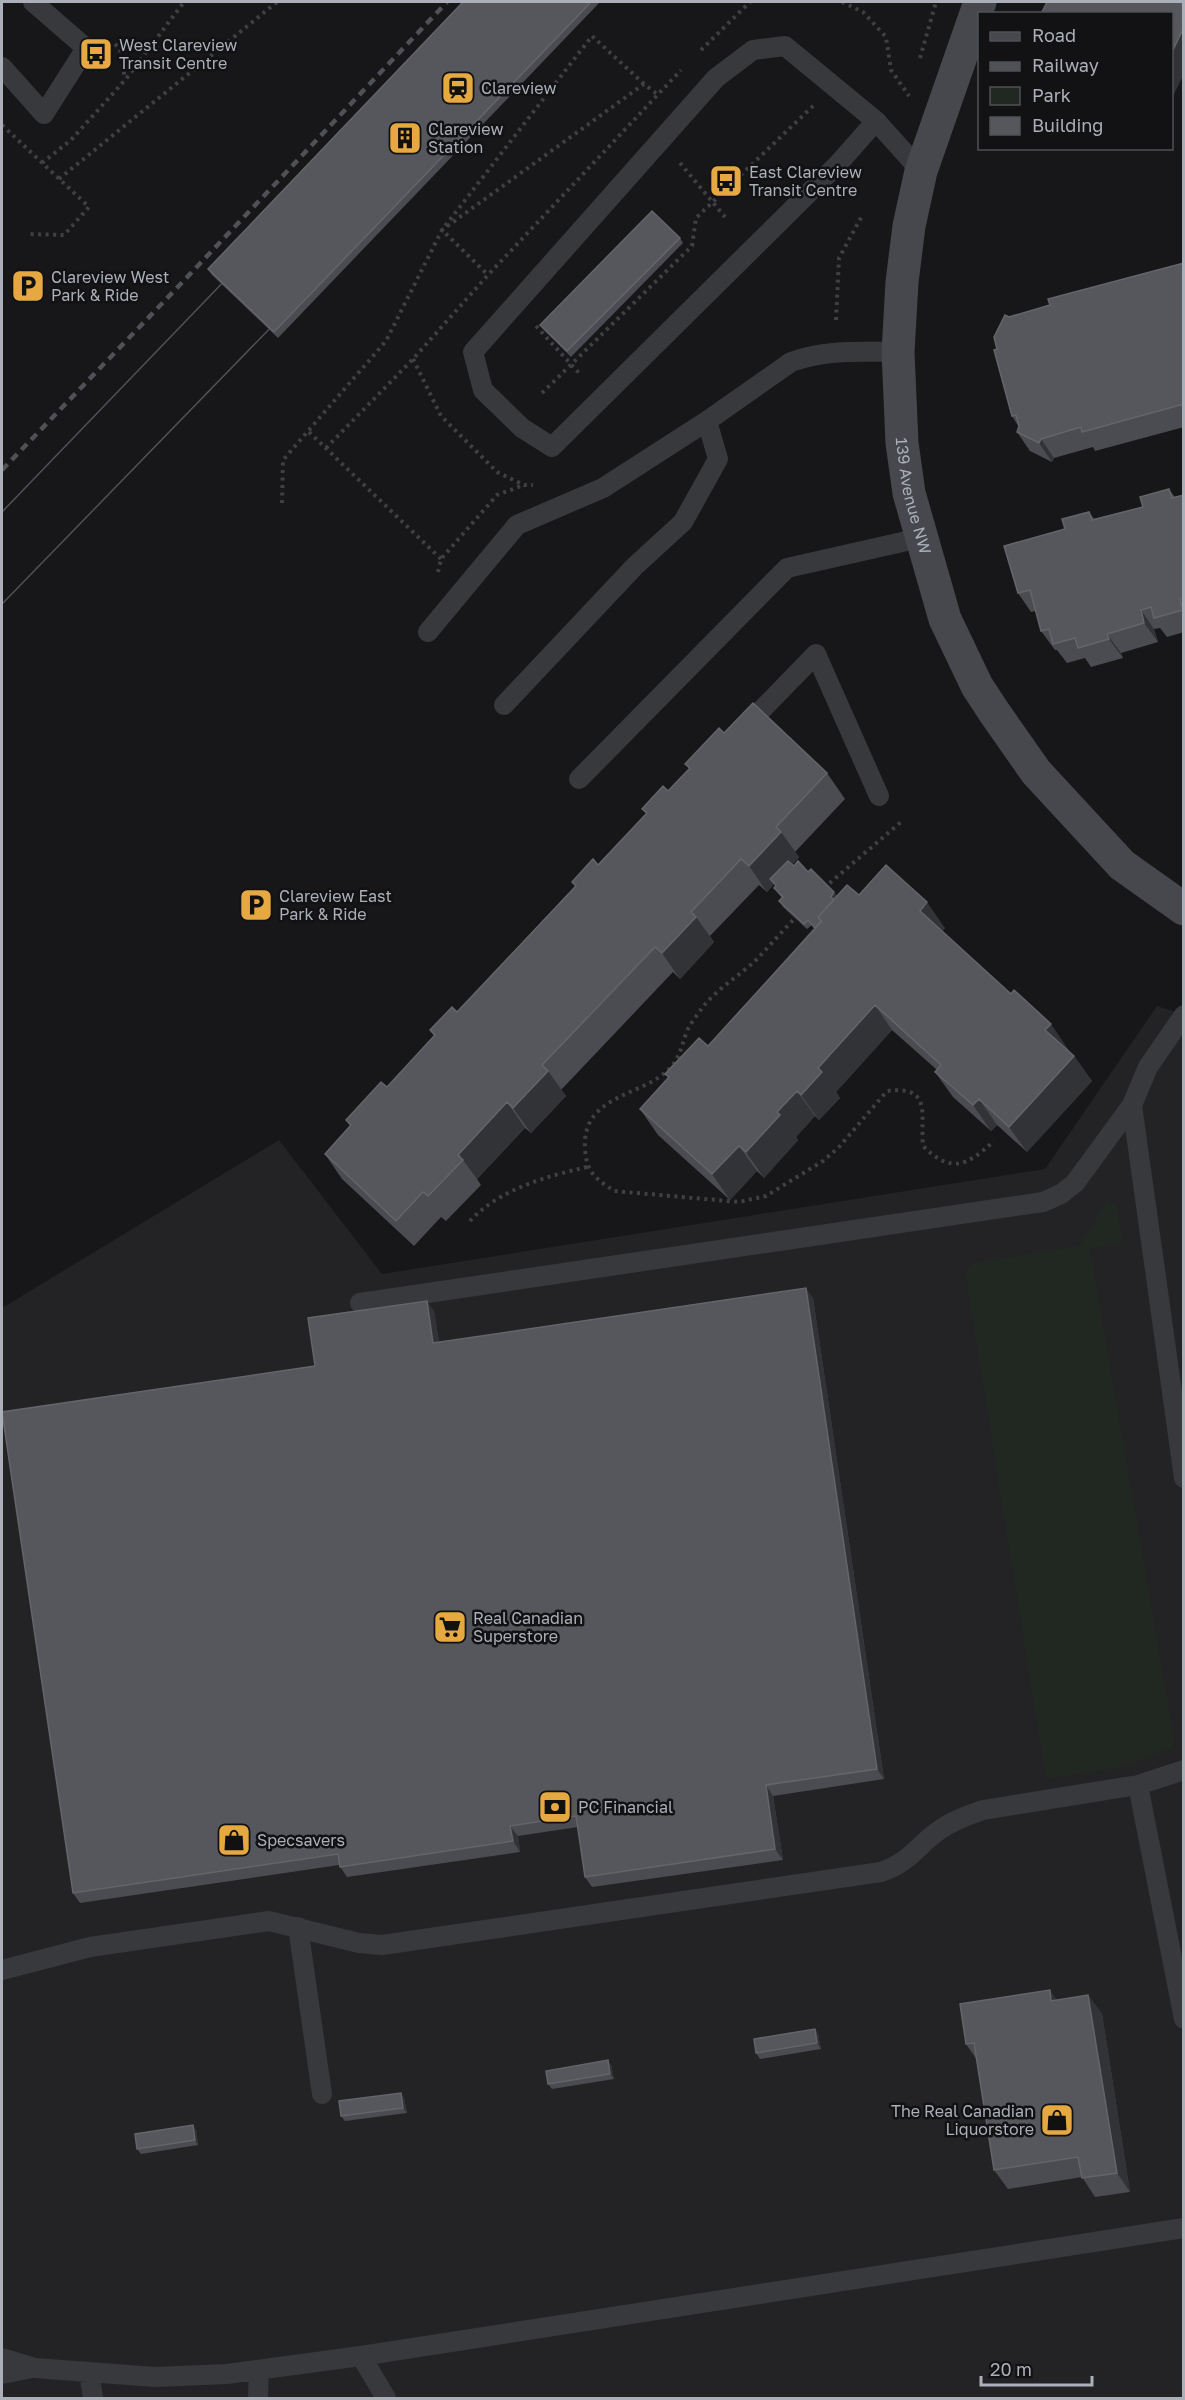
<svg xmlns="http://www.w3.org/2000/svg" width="1185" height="2400" viewBox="0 0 1185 2400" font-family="'Golos Text',sans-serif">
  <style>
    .built { fill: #232326 }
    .green { fill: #212822 }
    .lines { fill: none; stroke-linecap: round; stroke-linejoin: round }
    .path { stroke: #3e4044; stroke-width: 4; stroke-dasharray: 3 4.5; stroke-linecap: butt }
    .lane { stroke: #38393d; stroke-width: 20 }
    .secondary { stroke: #46484d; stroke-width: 33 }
    .tram { stroke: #4f5156; stroke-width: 1.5 }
    .rail { stroke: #4f5156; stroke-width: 4.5; stroke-dasharray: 8 6; stroke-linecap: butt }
    .wall { fill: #4b4c51 }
    .shaded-wall { fill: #323336 }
    .building { fill: #55575c; stroke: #63656a; stroke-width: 1.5 }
    .labels { text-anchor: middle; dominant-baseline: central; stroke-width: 5; stroke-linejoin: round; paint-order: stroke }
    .poi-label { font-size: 16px; fill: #aaafb8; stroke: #121214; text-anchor: start }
    .street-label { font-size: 16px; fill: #aaafb8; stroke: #121214 }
  </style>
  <rect width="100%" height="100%" fill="#171719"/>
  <!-- built -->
  <path class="built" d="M1157,1006L1183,1014V2398H2V1308L279,1140L382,1274L1045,1169Z"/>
  <!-- green -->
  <path class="green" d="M1108,1200L1116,1205L1123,1242L1090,1249L1175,1744C1136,1769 1091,1772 1046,1779L965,1272L974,1263L1079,1246Z"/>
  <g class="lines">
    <!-- path -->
    <path class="path" d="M842,2L863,12L886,37L891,70L909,96
      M115,44L120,49L125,79
      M701,50L750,2
      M920,58L936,2
      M644,84L592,36L442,230L644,84L657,94
      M2,125L89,207L64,235L26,234
      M42,163L71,140L126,79L184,2
      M680,163L725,217
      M59,179L277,2
      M836,320L839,258L863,214
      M536,326L579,373
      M413,359L441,416L497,472L524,485H533
      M542,393L692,246L696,218L814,105
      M309,432L441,559
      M326,448L413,359L488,275L681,70
      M282,503L283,460L386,341L442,230L488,275
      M438,572L441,559L497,495L524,485
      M824,888L901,822
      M798,915C783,930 769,947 754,962C737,977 716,990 702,1008C697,1015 691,1023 687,1031C682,1044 680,1058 670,1068C643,1097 582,1094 585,1148C586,1172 595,1178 614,1191L739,1202L766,1196L823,1161L839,1147L887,1091C933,1085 920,1115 923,1146C951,1174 967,1166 994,1141
      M470,1221C498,1190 547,1176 587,1167"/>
    <!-- lane -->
    <path class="lane" d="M2,67L44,114L86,48L33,2
      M876,121L838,164L552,447L522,428L483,390L473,352L716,78L753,50L785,46L876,121L921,171
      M428,632L517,525L603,488L707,421L791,362C825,349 862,352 898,352
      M504,705L635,566L683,522L718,459L707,421
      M743,729L816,654L879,796
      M579,779L787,568L920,538
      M1184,1015L1148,1067L1132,1105L1184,1478
      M360,1303L1043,1202L1061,1194L1075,1183L1132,1105
      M1138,1785L1184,2019
      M298,1927L322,2094
      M2,1970L90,1947L269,1921L359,1943L382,1945L881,1872C911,1862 917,1845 941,1829C954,1820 968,1815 983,1810L1138,1785L1184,1770
      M361,2356L386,2398
      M2,2358L35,2368L155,2377L227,2374L361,2356L1184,2228
      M89,2372L93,2398
      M2,2374L32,2368
      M258,2398L259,2370"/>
    <!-- secondary -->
    <path class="secondary" id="s1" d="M980,2L921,171L909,226L902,282L898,352L902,443L909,493L945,619L977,686L994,712L1036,772L1122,865L1184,909"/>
    <!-- tram -->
    <path class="tram" d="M2,512L232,273
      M2,604L280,318"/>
    <!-- rail -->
    <path class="rail" d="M2,470L175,290L447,2"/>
  </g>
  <!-- wall -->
  <path class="wall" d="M463,2H600L278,338L212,275L208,269Z
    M680,238L683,243L571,357L544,330L540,325Z
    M1184,263V427L1095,451L1093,447L1054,458L1052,462L1030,451L1017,432L1019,427L1012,416L997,349L1009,317L1050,305Z
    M1169,489L1175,497L1184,495V632L1167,637L1160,628L1154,629L1158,642L1121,653L1123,658L1091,667L1085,658L1067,663L1057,650H1055L1041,631L1036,611L1031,612L1018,593L1065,529L1089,512L1095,520L1143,507Z
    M724,733L827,773L845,799L795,852L799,857L792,865L794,866L808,872L834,892L837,896L859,895L945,928L942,931L1068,1049V1050L1074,1056L1092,1081L1027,1152L997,1125L991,1131L953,1097L935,1072L937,1070L892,1030L836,1092L840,1098L819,1120L815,1116L796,1137L798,1140L764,1178L757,1171L730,1200L658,1135L640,1109L668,1078L665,1074L708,1046L814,928L812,925L807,929L783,907L779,901L782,898L774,888L776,886L774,884L767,892L759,885L710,936L714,942L680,979L673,972L561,1090L566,1096L531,1133L525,1128L477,1179L481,1185L446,1221L441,1217L414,1246L342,1179L325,1154L350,1126L346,1120L387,1087L434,1036L430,1030L457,1012L575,886L572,882L598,865L646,814L642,809L668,791L689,769L685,764Z
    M813,1298L884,1779L773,1796L783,1860L592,1887L585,1877L578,1827L518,1836L520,1852L347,1877L339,1865L80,1903L73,1893L315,1366L434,1311L439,1342Z
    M1088,1995L1102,2014L1130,2192L1095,2197L1082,2177L1008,2189L994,2170L977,2060L966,2044L1057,2000Z
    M815,2029L818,2034L821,2049L760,2059L756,2053Z
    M611,2065L614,2079L552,2089L548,2084Z
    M404,2098L407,2113L345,2121L341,2116Z
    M196,2130L198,2145L141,2154L137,2149Z"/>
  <!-- shaded-wall -->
  <path class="shaded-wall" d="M1184,27V74L1173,96L1172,94V52Z
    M1041,439L1054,458L1052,462L1039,443Z
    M1141,610L1154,629L1158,642L1144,623Z
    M1107,634L1121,653L1123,658L1109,639Z
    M781,832L799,857L775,884L770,879L774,884L767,892L749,866Z
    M834,892L838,897L834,902L831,897Z
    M927,902L945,928L938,936L920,911Z
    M696,917L714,942L680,979L662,953Z
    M875,1005L892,1030L836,1092L840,1098L819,1120L801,1095L818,1068Z
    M1051,1024L1068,1049L1063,1055L1045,1030Z
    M1074,1056L1092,1081L1027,1152L1009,1127Z
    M548,1071L566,1096L531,1133L513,1108Z
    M797,1091L815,1116L796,1137L798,1140L764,1178L746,1152L777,1112Z
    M979,1099L997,1125L991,1131L973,1105Z
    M507,1102L525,1128L477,1179L463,1160L458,1155Z
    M739,1146L757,1171L730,1200L712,1174Z
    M806,1288L813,1298L884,1779L877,1769Z
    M427,1301L434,1311L441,1353L433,1343Z
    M766,1785L773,1796L783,1860L775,1849Z
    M510,1826L518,1836L520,1852L513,1841Z
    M1050,1990L1063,2009L1051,2001Z
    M1088,1995L1102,2014L1130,2192L1117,2173Z
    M815,2029L818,2034L821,2049L817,2043Z
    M608,2060L611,2065L614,2079L610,2074Z
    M401,2093L404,2098L407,2113L403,2108Z
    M193,2125L196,2130L198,2145L195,2140Z"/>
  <!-- building -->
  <path class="building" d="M463,2H591L274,332L208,269Z
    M1047,2H1184V27L1172,52V14H1041Z
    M652,211L680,238L567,351L540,325Z
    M1184,263V404L1082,432L1081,427L1041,439L1039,443L1017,432L1019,426L1016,415L1012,416L994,350L997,349L994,337L1005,315L1009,317L1050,305L1048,299Z
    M1169,489L1172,498L1184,495V598L1180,599L1183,610L1154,618L1151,607L1141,610L1144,623L1107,634L1109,639L1078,648L1075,638L1053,644L1049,629L1041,631L1030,590L1018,593L1004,546L1065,529L1062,519L1089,512L1092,520L1143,507L1140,497Z
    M753,703L827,773L776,827L781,832L749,866L741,859L691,912L696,917L662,953L655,947L542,1065L548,1071L513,1108L507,1102L458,1155L463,1160L428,1196L423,1192L396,1221L325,1154L351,1125L346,1120L381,1082L387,1087L435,1035L430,1030L452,1007L457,1012L576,886L572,882L593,859L598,865L647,813L642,809L663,786L668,791L690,768L685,764L719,728L724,733Z
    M788,861L794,866L798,861L808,872L811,869L834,892L831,897L834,900L818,917L821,921L815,928L808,920L804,924L779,901L783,897L774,888L776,885L770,879Z
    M886,865L927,902L920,911L1011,994L1014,990L1051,1024L1045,1030L1074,1056L1009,1127L979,1099L973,1105L935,1072L941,1065L875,1005L818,1068L822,1072L801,1095L797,1091L777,1112L780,1115L746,1152L739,1146L712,1174L640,1109L669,1077L665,1074L699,1038L708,1046L822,921L818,917L847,885L859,895Z
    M806,1288L877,1769L766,1785L775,1849L585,1877L576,1816L510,1826L513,1841L340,1867L338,1854L73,1893L2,1412L315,1366L308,1318L427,1301L433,1343Z
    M1050,1990L1051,2001L1088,1995L1117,2173L1082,2178L1078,2157L994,2170L974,2043L966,2044L960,2004Z
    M815,2029L817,2043L756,2053L754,2039Z
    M608,2060L610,2074L548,2084L546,2071Z
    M401,2093L403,2108L341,2116L339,2101Z
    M193,2125L195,2140L137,2149L135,2134Z"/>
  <!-- icons -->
  <defs>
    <symbol id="bus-square" viewBox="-11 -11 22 22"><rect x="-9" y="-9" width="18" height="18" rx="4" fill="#e6a942" stroke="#121214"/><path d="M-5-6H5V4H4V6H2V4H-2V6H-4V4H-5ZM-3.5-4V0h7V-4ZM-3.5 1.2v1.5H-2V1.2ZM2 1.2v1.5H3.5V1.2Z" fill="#111"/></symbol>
    <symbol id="station-square" viewBox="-11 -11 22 22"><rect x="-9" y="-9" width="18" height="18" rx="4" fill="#e6a942" stroke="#121214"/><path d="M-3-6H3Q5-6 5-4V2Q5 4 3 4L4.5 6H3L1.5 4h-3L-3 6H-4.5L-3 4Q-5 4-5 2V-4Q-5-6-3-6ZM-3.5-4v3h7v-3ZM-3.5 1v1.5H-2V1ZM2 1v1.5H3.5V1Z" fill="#111"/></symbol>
    <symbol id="building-square" viewBox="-11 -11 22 22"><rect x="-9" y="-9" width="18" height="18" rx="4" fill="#e6a942" stroke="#121214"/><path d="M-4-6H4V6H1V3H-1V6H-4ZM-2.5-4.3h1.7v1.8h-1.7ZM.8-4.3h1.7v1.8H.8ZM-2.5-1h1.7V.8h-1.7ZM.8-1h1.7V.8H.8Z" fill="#111"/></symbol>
    <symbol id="parking-square" viewBox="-11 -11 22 22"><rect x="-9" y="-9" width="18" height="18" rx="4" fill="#e6a942" stroke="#121214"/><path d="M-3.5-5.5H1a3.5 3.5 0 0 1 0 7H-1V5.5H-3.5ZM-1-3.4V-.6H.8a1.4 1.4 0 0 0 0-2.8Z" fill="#111"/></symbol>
    <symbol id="supermarket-square" viewBox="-11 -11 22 22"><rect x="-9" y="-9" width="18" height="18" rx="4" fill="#e6a942" stroke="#121214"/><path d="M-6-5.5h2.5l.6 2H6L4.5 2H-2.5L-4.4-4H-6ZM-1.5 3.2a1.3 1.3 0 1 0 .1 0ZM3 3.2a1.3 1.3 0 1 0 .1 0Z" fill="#111"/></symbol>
    <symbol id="bank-square" viewBox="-11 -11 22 22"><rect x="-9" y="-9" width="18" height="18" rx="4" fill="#e6a942" stroke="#121214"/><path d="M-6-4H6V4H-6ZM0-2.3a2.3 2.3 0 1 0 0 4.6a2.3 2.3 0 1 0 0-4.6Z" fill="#111"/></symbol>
    <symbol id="shop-square" viewBox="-11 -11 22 22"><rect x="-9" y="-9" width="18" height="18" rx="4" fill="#e6a942" stroke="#121214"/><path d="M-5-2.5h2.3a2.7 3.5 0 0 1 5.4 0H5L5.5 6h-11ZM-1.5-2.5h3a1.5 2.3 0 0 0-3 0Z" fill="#111"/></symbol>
  </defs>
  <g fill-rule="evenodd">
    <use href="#bus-square" x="77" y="35" width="38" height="38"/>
    <use href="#station-square" x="439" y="69" width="38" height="38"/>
    <use href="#building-square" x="386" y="119" width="38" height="38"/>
    <use href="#bus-square" x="707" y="162" width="38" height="38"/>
    <use href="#parking-square" x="9" y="267" width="38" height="38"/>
    <use href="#parking-square" x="237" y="886" width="38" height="38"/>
    <use href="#supermarket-square" x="431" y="1608" width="38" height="38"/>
    <use href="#bank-square" x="536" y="1788" width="38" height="38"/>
    <use href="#shop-square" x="215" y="1821" width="38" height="38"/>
    <use href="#shop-square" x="1038" y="2101" width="38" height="38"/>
  </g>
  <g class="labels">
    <!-- poi labels -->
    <g class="poi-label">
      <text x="119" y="45">West Clareview<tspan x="119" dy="18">Transit Centre</tspan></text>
      <text x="481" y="88">Clareview</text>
      <text x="428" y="129">Clareview<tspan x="428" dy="18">Station</tspan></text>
      <text x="749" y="172">East Clareview<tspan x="749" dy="18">Transit Centre</tspan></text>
      <text x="51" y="277">Clareview West<tspan x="51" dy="18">Park &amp; Ride</tspan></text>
      <text x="279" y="896">Clareview East<tspan x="279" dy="18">Park &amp; Ride</tspan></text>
      <text x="473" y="1618">Real Canadian<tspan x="473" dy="18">Superstore</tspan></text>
      <text x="578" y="1807">PC Financial</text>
      <text x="257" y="1840">Specsavers</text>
      <text x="1034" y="2111" text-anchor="end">The Real Canadian<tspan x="1034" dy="18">Liquorstore</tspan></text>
    </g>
    <!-- street labels -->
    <g class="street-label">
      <text stroke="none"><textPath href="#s1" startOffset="507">139 Avenue NW</textPath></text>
    </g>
  </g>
  <!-- border -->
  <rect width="1185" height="2400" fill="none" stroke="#aaafb8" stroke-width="6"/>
  <!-- legend -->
  <rect x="978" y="12" width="195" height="138" fill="#121214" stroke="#4f5156" stroke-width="1.5"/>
  <rect x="990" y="32" width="30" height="9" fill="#46484d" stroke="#4f5156" stroke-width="1.5"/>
  <text x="1032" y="42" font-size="18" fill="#aaafb8">Road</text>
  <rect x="990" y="62" width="30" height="9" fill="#4f5156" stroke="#4f5156" stroke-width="1.5"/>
  <text x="1032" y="72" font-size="18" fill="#aaafb8">Railway</text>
  <rect x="990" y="87" width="30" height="18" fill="#212822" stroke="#4f5156" stroke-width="1.5"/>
  <text x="1032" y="102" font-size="18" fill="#aaafb8">Park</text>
  <rect x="990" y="117" width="30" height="18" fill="#55575c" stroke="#4f5156" stroke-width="1.5"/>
  <text x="1032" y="132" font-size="18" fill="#aaafb8">Building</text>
  <!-- scale -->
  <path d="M981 2376v9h111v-9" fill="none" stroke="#aaafb8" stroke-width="3"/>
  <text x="990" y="2376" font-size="18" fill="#aaafb8" stroke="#121214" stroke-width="4.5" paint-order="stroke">20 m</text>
</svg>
